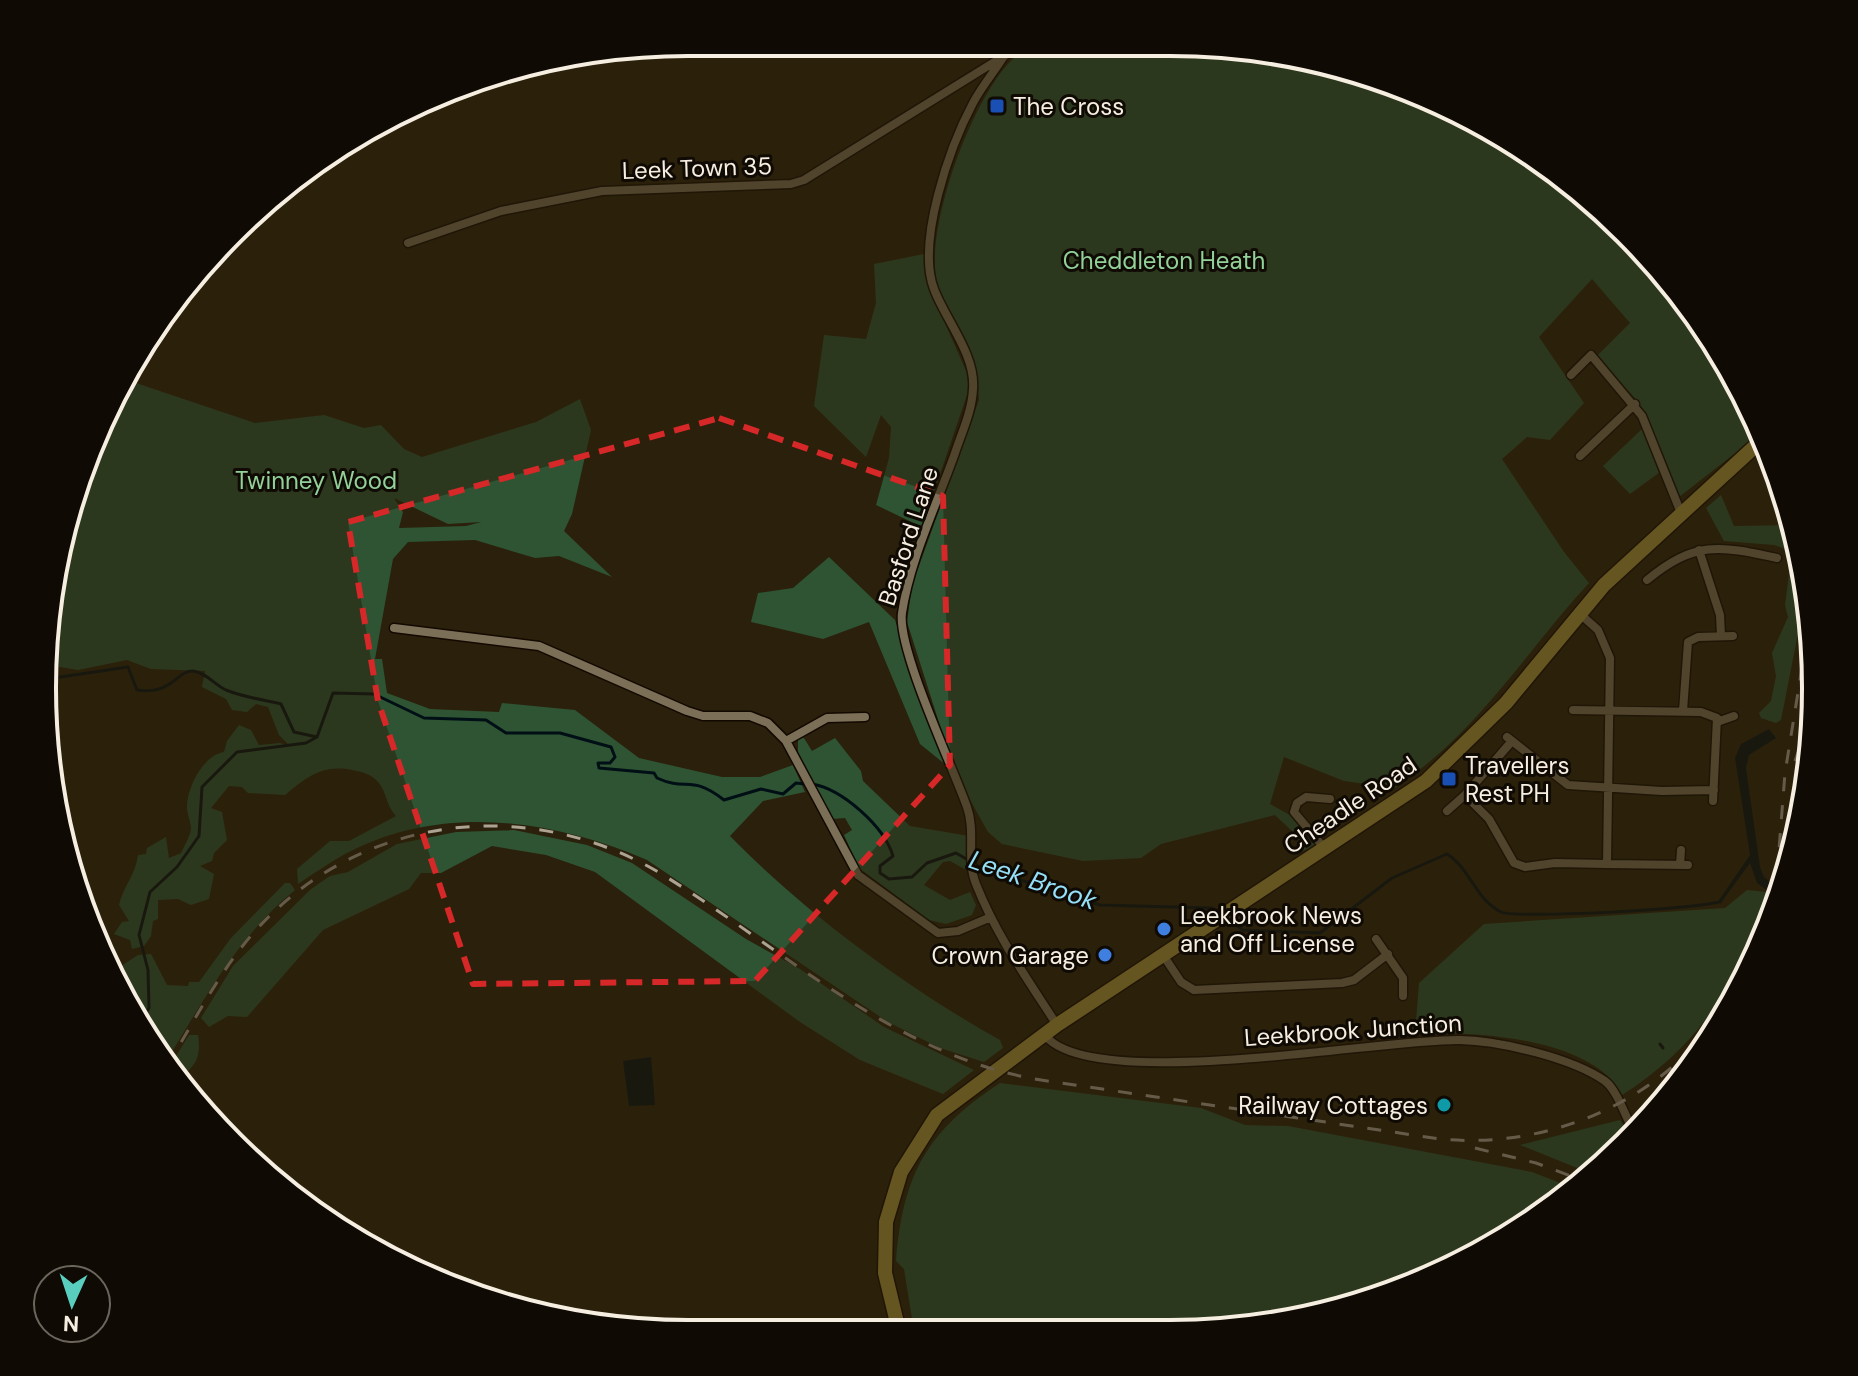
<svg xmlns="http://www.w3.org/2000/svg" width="1858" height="1376" viewBox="0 0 1858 1376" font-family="'DM Sans',sans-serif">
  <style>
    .green { fill: #2e5433; fill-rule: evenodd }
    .water { fill: #000f15 }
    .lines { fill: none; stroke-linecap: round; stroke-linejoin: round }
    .stream { stroke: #000f15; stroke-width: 3 }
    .minor-casing { stroke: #130900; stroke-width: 11 }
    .trunk-casing { stroke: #130900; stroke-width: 17 }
    .minor { stroke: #7c6f58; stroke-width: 8 }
    .trunk { stroke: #ac943a; stroke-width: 14 }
    .rail { stroke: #aca393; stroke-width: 3; stroke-dasharray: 14 14; stroke-linecap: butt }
    .marked { fill: none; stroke: #d62828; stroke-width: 6; stroke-dasharray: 16 10; stroke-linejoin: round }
    .transit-dot { fill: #1a4fb4; stroke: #0f0a04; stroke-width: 3 }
    .shop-dot { fill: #3f7fe0; stroke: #0f0a04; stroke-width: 3 }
    .culture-dot { fill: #0f9aa8; stroke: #0f0a04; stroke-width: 3 }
    .labels { text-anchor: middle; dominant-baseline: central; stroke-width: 6; stroke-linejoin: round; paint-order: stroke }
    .poi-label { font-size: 24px; fill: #f6eee1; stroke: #0f0a04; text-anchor: start }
    .street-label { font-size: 24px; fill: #f6eee1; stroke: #0f0a04 }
    .park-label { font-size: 24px; fill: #92d199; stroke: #0f0a04 }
    .water-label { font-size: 26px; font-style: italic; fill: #95e0f8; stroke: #0f0a04 }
    .rim { fill: none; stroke: #f6eee1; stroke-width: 4 }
  </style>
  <rect width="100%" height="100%" fill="#2b200b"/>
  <!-- green -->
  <path class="green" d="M1035,43H1212L1337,64L1529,151L1683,295L1750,403L1761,433L1679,497L1640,404L1597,356L1630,323L1592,279L1539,337L1584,403L1550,440L1527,437L1502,459L1564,552L1589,583C1522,656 1478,733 1394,788L1344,781L1284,757L1270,804L1297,819L1316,845L1303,851L1296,835L1275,815L1161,844L1141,858L1083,861L1002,844L988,832L969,798L942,732L907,622L912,585L979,400L977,372C966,347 942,307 937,283C924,228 973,94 1015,57C1021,52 1028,47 1035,43Z
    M924,254L926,280L967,373L969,389L922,527L876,505L889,458L891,427L881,415L866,457L814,406L824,335L866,339L876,303L874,264Z
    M124,379L255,423L324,415L364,428L381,425L404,449L422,457L536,422L580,399L591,430L572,514L564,531L612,577L559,556L535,558L475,540L408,542L393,559L375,659H382L387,693L430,709L499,712L502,703L575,710L639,758L722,777H760L793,765L805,792L763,801L730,836C804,912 908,989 1000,1040L1003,1048L984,1062L940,1048L888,1022L647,860C551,819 441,803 345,854C329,863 313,874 298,884L297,869L330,841H349L396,816C386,806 387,793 379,783C372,774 362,772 352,770C322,764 307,777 285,795L248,793L242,787L229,786L211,808L222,812L227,840L214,853L212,861L200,866L214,874L209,899L191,905L178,899L158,900V919L153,921L151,936L144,946L132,949L130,940L114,934L122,922L129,921L119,905C123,887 136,874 138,855L146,854L147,848L166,837L169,858L181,853C184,846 190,837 191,829C191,823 188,816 187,809C186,789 203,755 224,752L227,741L239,725L251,730L259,745L280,743L290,746L279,735L268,707L256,704L247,712L232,710L226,699L202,687L205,671L151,669L127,660L78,670L48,665L54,562L109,402ZM394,498L448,524L481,522L466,526L399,528L403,512Z
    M1643,428L1660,472L1630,494L1603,466Z
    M1721,495L1734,526L1795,525L1804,603L1781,720L1776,723L1761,718L1759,713L1771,701L1776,676L1772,653L1788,617L1785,605L1792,551L1774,545L1724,541L1706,508Z
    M829,557L895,620L946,765L920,744L869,622L823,639L751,622L758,593L793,588Z
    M798,738H804L812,751L835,738L861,771L863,781L910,826L969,836L968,871L950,861L943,862L924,885L950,900L970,892L976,905L972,915L946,924L929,920L859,868L844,835L852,830L845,818L832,819L798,752Z
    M1811,743L1810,773L1785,882C1786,837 1789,783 1811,743Z
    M514,830L587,845L632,863L746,939L800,969L884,1027L974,1070L943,1094L860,1060L800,1022L595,872L546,855L492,846L441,873H421L409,889L323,930L247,1017L228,1016L209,1027L201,1018L233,966L311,889L330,876L348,872L397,844L456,832Z
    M285,883H290L295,890C237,937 204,1000 165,1063L112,972L138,955L151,954L167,985L188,986L189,982H199L231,938Z
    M1747,890L1766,892C1746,977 1697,1048 1622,1095C1594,1038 1472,1030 1415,1034L1419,983L1484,924L1725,908Z
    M189,1035H198C202,1062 193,1065 177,1083L168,1069Z
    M1000,1083L1201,1108L1245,1125L1288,1126L1532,1172L1576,1189L1563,1201L1418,1285L1255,1328L914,1331L904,1269L896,1261C903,1174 927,1131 1000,1083Z
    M1620,1120L1631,1137L1592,1174L1520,1145Z"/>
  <!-- water -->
  <path class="water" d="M1769,729L1776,738L1749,755L1746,768L1760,867L1764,877L1783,892L1780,899L1757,883L1750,863L1720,904L1719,900L1750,855L1735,758L1741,744Z
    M651,1057L655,1105L629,1106L623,1061Z"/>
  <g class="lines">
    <!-- stream -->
    <path class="stream" d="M47,679L128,667L137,690C173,695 177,670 193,671C205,672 215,685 226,690C243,697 264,700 281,704L294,732L317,737
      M812,784C842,789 884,826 893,856L880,866V873L889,879L912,877L927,863L956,853L982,868L1100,905L1212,908L1219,914
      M1226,918L1243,930L1320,933L1392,878L1447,854C1470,868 1475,899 1501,912C1514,919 1707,909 1721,901
      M141,1021L149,1008L148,970L139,935L150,892L177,867L199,836L202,787L237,752L306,743L317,737L333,693L374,694L424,718L486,720L506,733H560L611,747L615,757L610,763H598L599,768L654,773L657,778C687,792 691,774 724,800L761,789L783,794L796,783L805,784
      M1660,1044L1663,1048"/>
    <defs>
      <path id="minor" d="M1012,43C1001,64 984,82 973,103C950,146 916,242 934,289C945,319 976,355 973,389C972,411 962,432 955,453C937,504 910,559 902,613C897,649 953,767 967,807C976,832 966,860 976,884C996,935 1028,980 1057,1025
        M408,243L501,211L602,191L791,184L804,180L1025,43
        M1571,375L1591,355L1642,416L1681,513
        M1580,456L1635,404
        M1699,550L1720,615L1721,636
        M1647,580C1695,541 1718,545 1777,558
        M1579,613L1598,630L1610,658L1607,864L1688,865
        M394,628L539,646L687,711L703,716H750L768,723L786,741L858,875L938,933L958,931L991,917
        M1573,710L1701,712L1717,718L1713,801
        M1683,711L1688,642L1698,637L1733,636
        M1720,721L1734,716
        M1507,737L1568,785L1662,791L1714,790
        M786,741L827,718L865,717
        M1512,741L1465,795L1489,819L1514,863L1525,867L1555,863L1607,864
        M1447,811L1465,795
        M1326,850L1294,812L1297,803L1306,797L1330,799
        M1680,865L1681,850
        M1376,939L1403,978V996
        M1163,955L1181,982L1194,990L1342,983L1354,980L1388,954
        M1044,1034C1087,1095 1384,1038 1460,1040C1501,1041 1572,1058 1605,1081C1618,1091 1626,1119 1635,1134"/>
      <path id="trunk" d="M899,1331L885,1273L886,1222L901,1172L937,1115L1057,1025L1426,781L1506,703L1604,585L1763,439"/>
    </defs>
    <!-- minor casing -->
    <use href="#minor" class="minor-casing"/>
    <!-- trunk casing -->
    <use href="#trunk" class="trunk-casing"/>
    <!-- minor -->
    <use href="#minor" class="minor"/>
    <!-- trunk -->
    <use href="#trunk" class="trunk"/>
    <!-- rail -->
    <path class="rail" d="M1795,761L1812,715
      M1777,875L1785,773L1810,618
      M167,1066C195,1020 220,970 256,930C363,812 535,794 668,878C788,953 898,1057 1041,1080L1440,1139C1586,1153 1727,1064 1767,920C1772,902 1774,883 1777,865
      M1475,1148L1536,1163L1584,1181"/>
  </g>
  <!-- marked area -->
  <path d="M0 0H1858V1376H0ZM719,418L943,496L950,765L755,981L473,984L378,701L348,522Z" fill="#2b200b" fill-opacity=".55" fill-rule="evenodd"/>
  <path class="marked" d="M719,418L943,496L950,765L755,981L473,984L378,701L348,522Z"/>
  <!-- markers -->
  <g class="transit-dot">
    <rect x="989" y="98" width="16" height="16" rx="4"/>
    <rect x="1441" y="771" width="16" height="16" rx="4"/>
  </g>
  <g class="shop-dot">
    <circle cx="1164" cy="929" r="8"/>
    <circle cx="1105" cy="955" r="8"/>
  </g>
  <circle class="culture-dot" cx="1444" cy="1105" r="8"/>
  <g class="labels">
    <!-- poi labels -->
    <g class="poi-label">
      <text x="1013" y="106">The Cross</text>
      <text x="1465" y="765">Travellers<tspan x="1465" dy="28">Rest PH</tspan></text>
      <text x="1180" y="915">Leekbrook News<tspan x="1180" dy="28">and Off License</tspan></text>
      <text x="1089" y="955" text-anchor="end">Crown Garage</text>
      <text x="1428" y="1105" text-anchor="end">Railway Cottages</text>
    </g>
    <!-- street labels -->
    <g class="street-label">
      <text transform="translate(697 168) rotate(-2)">Leek Town 35</text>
      <text transform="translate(908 536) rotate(-72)">Basford Lane</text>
      <text transform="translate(1350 805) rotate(-34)">Cheadle Road</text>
      <text transform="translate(1353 1030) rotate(-4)">Leekbrook Junction</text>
    </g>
    <!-- park labels -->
    <g class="park-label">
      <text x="1164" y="260">Cheddleton Heath</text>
      <text x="316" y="480">Twinney Wood</text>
    </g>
    <!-- water labels -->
    <g class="water-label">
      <text transform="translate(1033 880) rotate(19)">Leek Brook</text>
    </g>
  </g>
  <!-- crop -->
  <path d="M0 0H1858V1376H0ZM688 56H1170A632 632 0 0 1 1802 688V688A632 632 0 0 1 1170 1320H688A632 632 0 0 1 56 688V688A632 632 0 0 1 688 56Z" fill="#0f0a04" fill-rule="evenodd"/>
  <path class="rim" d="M688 56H1170A632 632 0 0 1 1802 688V688A632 632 0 0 1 1170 1320H688A632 632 0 0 1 56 688V688A632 632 0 0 1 688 56Z"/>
  <!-- north arrow -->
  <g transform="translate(72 1304) rotate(183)"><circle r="38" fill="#0f0a04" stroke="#6b655c" stroke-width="2"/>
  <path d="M0-6L14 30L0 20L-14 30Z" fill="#59cebf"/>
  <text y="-12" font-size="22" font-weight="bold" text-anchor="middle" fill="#f6eee1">N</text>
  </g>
</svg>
